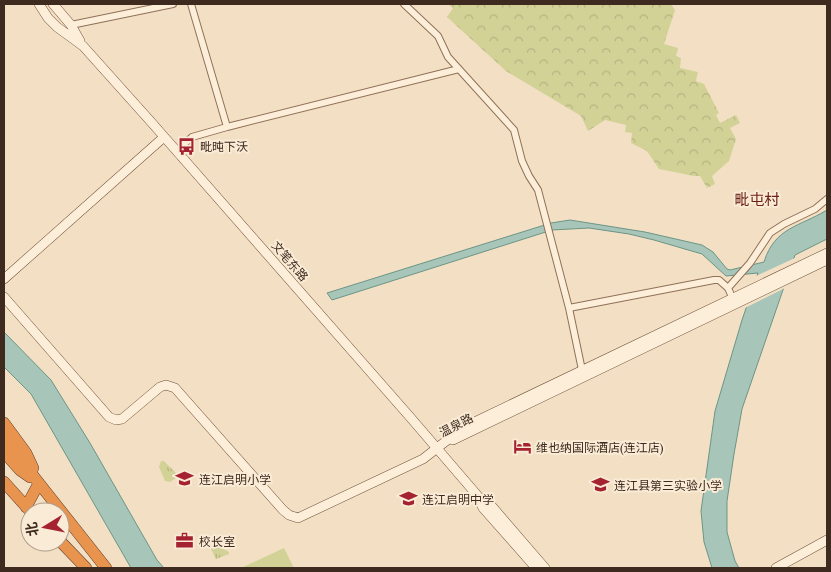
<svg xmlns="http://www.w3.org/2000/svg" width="831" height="572" viewBox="0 0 831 572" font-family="Lora,'Noto Sans SC',serif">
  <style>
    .grass { fill: url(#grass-tufts) }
    .forest { fill: url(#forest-crowns) }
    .pitch { fill: #d2d297 }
    .water { fill: #a7c5b9; stroke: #6c9586 }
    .pier { fill: #f3e0c4 }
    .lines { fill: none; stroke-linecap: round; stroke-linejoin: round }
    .street-casing { stroke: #907058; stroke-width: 8 }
    .secondary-casing { stroke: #72513b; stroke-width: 10 }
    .highway-casing { stroke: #5d3e2d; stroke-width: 12 }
    .street { stroke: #fceed9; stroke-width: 6 }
    .secondary { stroke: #fceed9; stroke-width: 9 }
    .highway { stroke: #e9944e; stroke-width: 11 }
    .labels { text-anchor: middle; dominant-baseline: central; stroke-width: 4; stroke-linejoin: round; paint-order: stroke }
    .poi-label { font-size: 12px; fill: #3e2a1e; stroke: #f9ebd5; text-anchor: start }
    .street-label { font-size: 12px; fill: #3e2a1e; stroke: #f9ebd5 }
    .quarter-label { font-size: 15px; fill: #6f2119; stroke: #f9ebd5 }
  </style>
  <defs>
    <pattern id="grass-tufts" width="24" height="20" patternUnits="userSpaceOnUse" patternTransform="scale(1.25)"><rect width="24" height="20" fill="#d2d297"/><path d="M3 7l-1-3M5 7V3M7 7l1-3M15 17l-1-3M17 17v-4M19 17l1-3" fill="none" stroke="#b5b482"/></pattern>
    <pattern id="forest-crowns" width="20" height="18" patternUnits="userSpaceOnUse" patternTransform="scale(1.25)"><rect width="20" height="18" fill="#d2d297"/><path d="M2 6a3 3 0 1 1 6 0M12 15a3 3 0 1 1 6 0" fill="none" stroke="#b5b482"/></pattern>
  </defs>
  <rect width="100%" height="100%" fill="#f3e0c4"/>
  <!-- grass -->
  <path class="grass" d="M161,461H164L177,474L176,478L170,482L165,481L159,467Z
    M217,545L229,552V554L216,559L211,549L213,546Z"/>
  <!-- forest -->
  <path class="forest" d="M448,4H671L675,10L664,44L678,48L676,56L681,58L680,68L698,72L696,81L704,84L719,113L716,115L720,123L736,115L740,123L730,128L736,139L729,161L712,176L715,184L707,188L700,176H694L659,169L647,151L631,143L632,133L625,132L626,125L605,120L588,131L581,116L506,71L447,17L453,8Z"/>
  <!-- pitch -->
  <path class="pitch" d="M284,548L294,568H241Z"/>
  <!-- water -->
  <path class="water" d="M827,210V239L795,255L742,409L734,454L727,501V532L735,561L739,568H712L704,542L701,511L715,411L742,320L758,273L726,276L702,254L654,240L629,234L589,228L552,230L332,300L327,293L551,223L570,220L645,232L702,245L713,252L727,269L730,270L764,262C775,227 799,227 827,210Z
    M4,332L51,380L90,443L157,560L164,568H131L31,394L4,367Z"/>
  <!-- pier -->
  <path class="pier" d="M797,257L785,288L743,309L754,277Z"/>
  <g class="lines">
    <defs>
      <path id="street" d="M191,4L227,127
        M404,4L438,36L448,57L514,130L522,161L529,176L538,190L569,308L582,370
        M71,25L173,4
        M184,144L192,137L227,127L459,69
        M728,288L750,263L770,233L784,224L815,209L827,199
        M569,308L714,280H719L728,288L732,297"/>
      <path id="secondary" d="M39,4L48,18L57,27L83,46L152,123L410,417L477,495L483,508L536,568
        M53,4L71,25L80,41
        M4,279L164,137
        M4,297L109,417L116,420L122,419L160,387L166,385L175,388L283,510L289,515L298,518L423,459L464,427L827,253
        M453,440L827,260
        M479,497L489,503L545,568
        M776,568L827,540"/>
      <path id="highway" d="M4,423L26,453L33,468
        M4,439L106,568
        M4,452L20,470L30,477
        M4,482L31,512
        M26,507L39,483
        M60,541L86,568"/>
    </defs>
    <!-- street casing -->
    <use href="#street" class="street-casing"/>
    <!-- secondary casing -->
    <use href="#secondary" class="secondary-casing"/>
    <!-- highway casing -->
    <use href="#highway" class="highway-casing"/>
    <!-- street -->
    <use href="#street" class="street"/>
    <!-- secondary -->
    <use href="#secondary" class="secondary"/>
    <!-- highway -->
    <use href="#highway" class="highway"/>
  </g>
  <!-- icons -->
  <defs>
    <symbol id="bus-bare" viewBox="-9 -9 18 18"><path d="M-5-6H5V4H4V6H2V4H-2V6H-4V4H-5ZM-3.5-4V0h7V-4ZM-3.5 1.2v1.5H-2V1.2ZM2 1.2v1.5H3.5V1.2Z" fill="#a52231" stroke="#f9ebd5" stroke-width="2.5" paint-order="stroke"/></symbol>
    <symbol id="hotel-bare" viewBox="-9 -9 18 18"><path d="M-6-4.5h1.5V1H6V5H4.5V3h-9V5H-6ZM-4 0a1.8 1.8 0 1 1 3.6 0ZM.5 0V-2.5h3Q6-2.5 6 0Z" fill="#a52231" stroke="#f9ebd5" stroke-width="2.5" paint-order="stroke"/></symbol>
    <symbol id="school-bare" viewBox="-9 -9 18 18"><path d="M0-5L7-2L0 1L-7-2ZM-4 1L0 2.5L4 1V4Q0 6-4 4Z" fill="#a52231" stroke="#f9ebd5" stroke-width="2.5" paint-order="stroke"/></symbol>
    <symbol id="office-bare" viewBox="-9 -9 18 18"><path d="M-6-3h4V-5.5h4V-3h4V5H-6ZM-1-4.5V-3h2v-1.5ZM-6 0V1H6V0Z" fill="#a52231" stroke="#f9ebd5" stroke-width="2.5" paint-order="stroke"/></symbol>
  </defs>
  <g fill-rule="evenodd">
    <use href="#bus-bare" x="174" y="134" width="25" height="25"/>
    <use href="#hotel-bare" x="510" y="434" width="25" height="25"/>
    <use href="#school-bare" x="172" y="466" width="25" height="25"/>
    <use href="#school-bare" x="588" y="472" width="25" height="25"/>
    <use href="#school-bare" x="396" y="486" width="25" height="25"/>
    <use href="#office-bare" x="172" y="528" width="25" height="25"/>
  </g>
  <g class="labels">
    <!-- poi labels -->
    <g class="poi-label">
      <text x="200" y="146">毗旽下沃</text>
      <text x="536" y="447">维也纳国际酒店(连江店)</text>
      <text x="199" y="479">连江启明小学</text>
      <text x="614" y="485">连江县第三实验小学</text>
      <text x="422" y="499">连江启明中学</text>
      <text x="199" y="541">校长室</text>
    </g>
    <!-- street labels -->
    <g class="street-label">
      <text transform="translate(290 261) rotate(49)">文笔东路</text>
      <text transform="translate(456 425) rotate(-27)">温泉路</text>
    </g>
    <!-- quarter labels -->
    <g class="quarter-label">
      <text x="757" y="199">毗屯村</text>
    </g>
  </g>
  <!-- border -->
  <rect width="831" height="572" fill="none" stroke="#3e2a1e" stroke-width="10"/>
  <!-- north arrow -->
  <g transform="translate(45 527) rotate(260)"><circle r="24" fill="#f9ebd5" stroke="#ae9e8c"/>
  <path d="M0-4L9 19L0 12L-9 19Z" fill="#a52231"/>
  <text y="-8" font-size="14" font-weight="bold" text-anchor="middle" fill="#3e2a1e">北</text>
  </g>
</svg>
